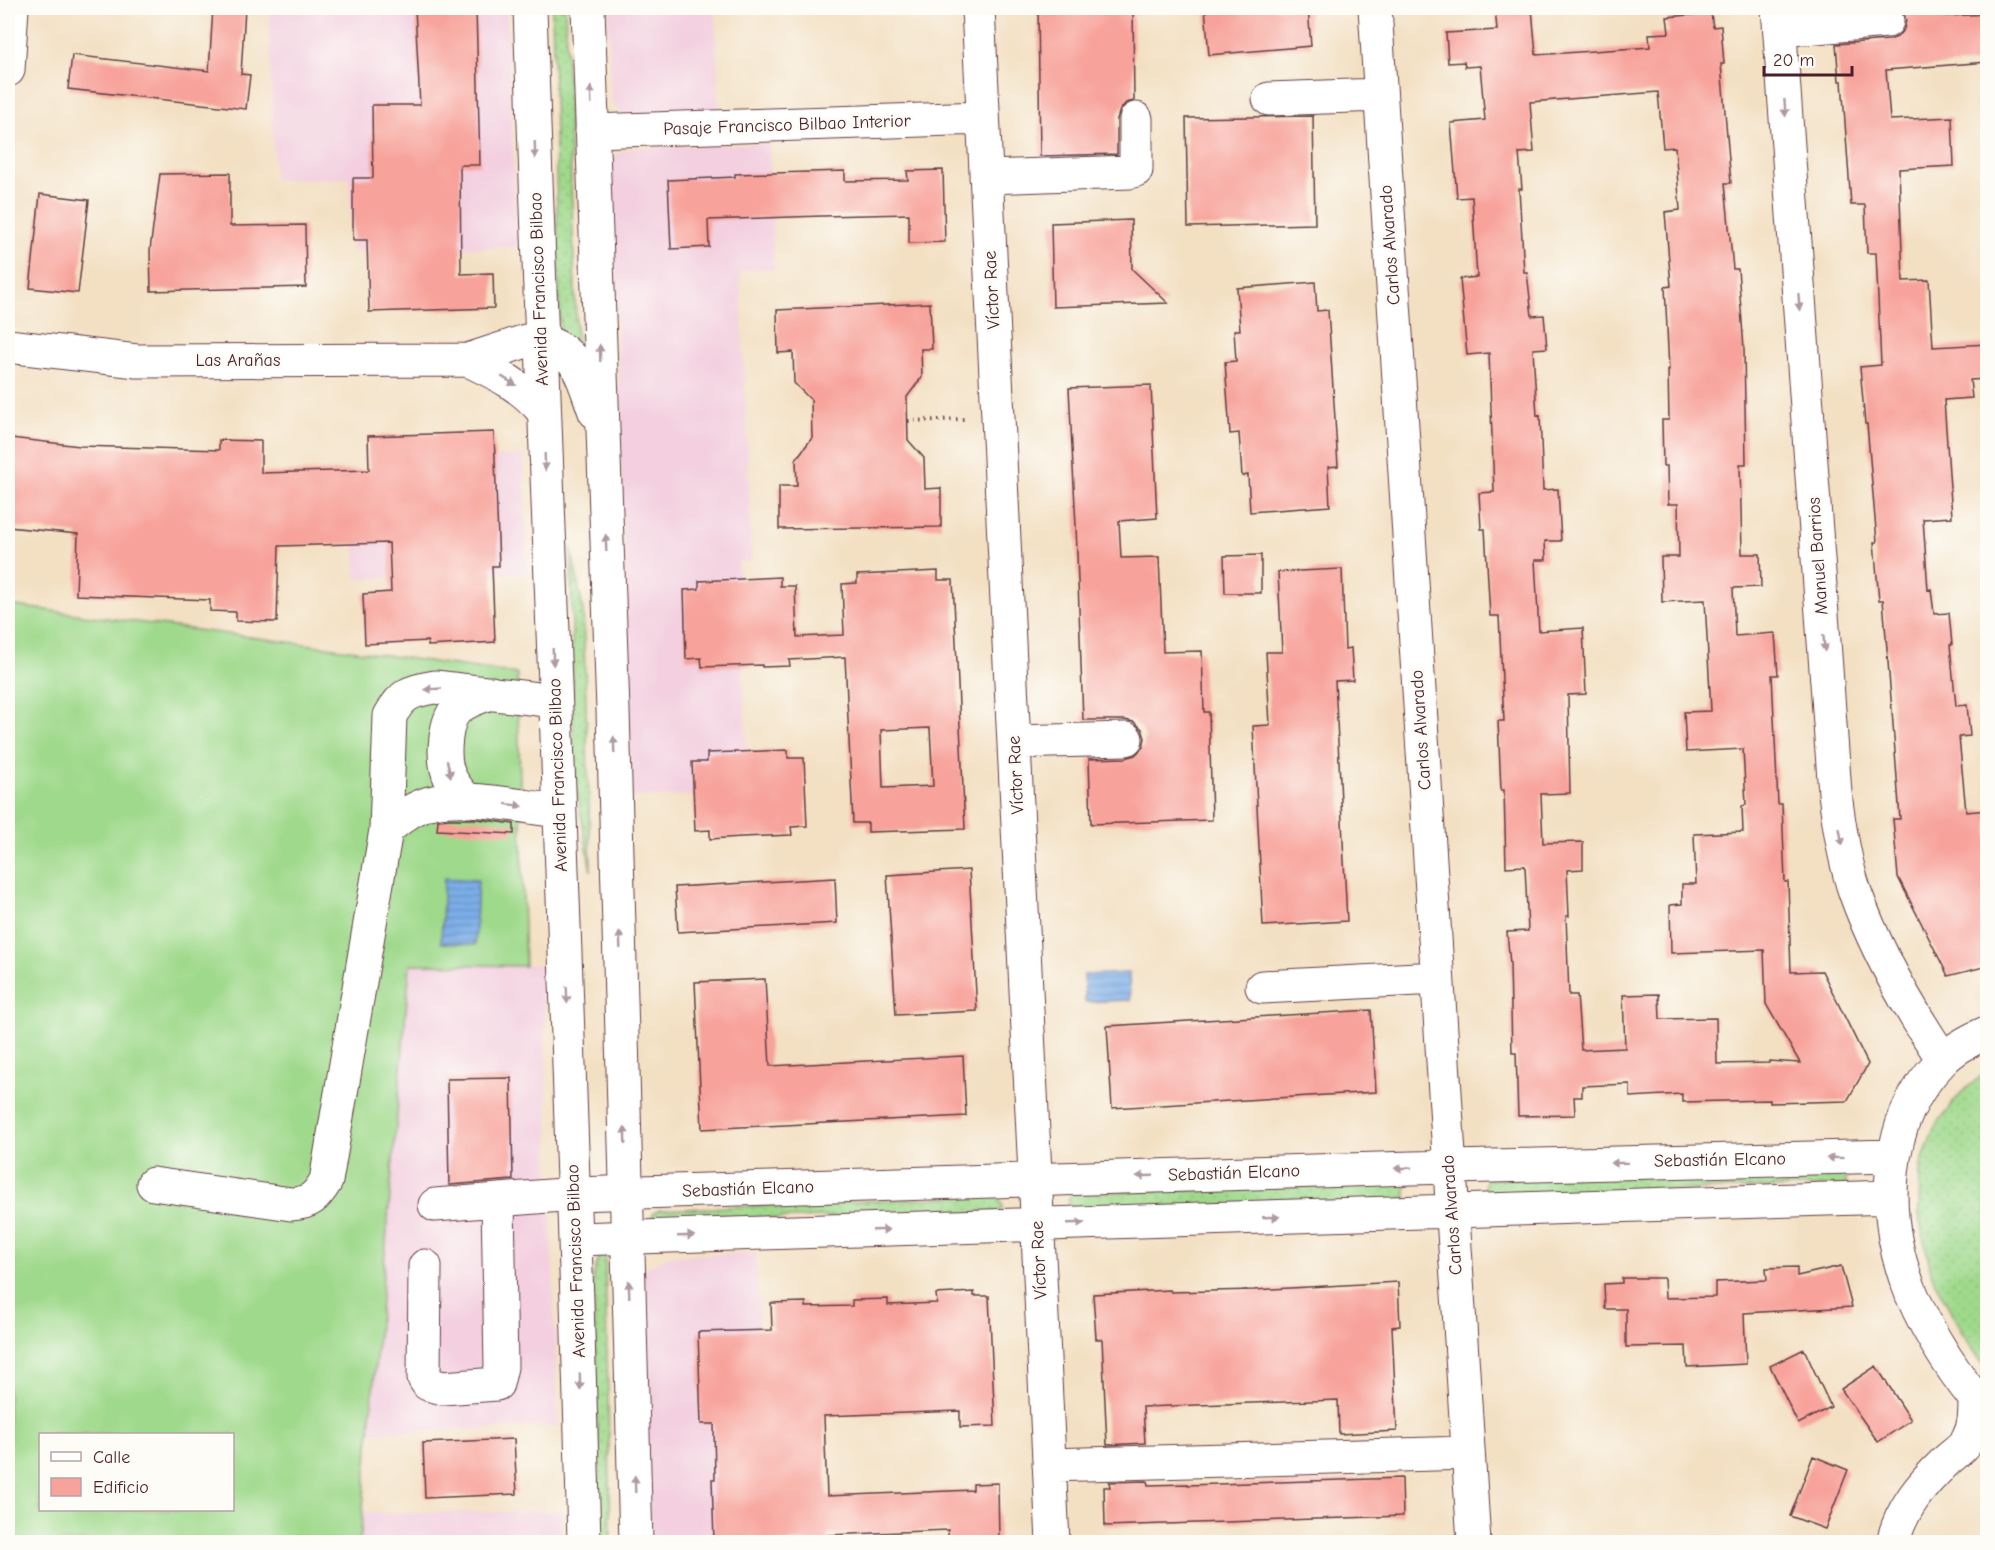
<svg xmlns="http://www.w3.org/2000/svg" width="1995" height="1550" viewBox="0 0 1995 1550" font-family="'Comic Neue',sans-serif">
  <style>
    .built { fill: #f3cfdf }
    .grass { fill: url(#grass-dots); stroke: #747c5b; stroke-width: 1.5 }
    .pitch { fill: #9fd98b; stroke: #747c5b; stroke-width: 1.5; fill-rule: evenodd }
    .water { fill: url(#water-rules); stroke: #63668a; stroke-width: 1.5 }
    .building { fill: #f7a29a; fill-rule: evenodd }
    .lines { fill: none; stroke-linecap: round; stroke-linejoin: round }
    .minor-casing { stroke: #633c42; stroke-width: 35 }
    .major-casing { stroke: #633c42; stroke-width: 35 }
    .path { stroke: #633c42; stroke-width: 4; stroke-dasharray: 1.5 4.5; stroke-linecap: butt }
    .minor { stroke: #fff; stroke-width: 33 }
    .major { stroke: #fff; stroke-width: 33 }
    .oneway { fill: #ae9aa0 }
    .labels { text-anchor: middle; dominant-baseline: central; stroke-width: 6; stroke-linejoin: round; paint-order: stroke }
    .street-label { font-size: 18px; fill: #4a1f2b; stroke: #fdfcf7 }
  </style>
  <defs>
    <pattern id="grass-dots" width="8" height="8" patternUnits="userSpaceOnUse" patternTransform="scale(1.5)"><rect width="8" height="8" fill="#9fd98b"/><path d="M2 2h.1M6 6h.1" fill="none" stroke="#8aba78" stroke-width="1.8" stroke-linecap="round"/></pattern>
    <pattern id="water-rules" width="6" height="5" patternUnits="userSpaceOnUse" patternTransform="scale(1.5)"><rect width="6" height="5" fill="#7caee8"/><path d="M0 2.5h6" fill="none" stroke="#688dbc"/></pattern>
  </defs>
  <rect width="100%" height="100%" fill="#fdfcf7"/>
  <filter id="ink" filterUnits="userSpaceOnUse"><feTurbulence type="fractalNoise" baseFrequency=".0167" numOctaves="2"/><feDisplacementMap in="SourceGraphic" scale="12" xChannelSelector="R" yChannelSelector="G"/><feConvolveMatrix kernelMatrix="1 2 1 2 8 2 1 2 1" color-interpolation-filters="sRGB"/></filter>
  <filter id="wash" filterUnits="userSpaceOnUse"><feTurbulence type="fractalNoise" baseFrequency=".008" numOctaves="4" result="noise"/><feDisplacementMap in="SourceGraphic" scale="24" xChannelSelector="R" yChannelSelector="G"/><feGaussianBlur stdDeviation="1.35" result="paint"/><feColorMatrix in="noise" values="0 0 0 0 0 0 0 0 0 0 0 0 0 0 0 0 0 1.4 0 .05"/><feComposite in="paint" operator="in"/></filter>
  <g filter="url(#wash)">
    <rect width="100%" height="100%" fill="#f3e0c3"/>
    <!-- built -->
    <path class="built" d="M269,8H507L517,247L352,251L349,178L274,180Z
      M608,8H715L719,111L620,113L611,101Z
      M769,143L774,269L740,271L752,561L738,562L749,794L631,797L612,166L614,159L621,151L635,148Z
      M524,455L527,573L356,579L353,501L486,457Z
      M410,964L543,965L558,1427L369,1432Z
      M756,1253L768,1542H650L641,1277L646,1268L669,1256Z
      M562,1511L563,1542H360L362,1513Z"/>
    <!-- grass -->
    <path class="grass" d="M552,8H565L577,348L560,337Z
      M571,547L583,610L591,871L574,775Z
      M1987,1071V1371L1962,1332L1932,1276L1919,1217L1920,1168L1934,1128L1960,1094Z
      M1846,1167V1186L1485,1195C1484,1188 1484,1185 1487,1179Z
      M1406,1183V1202L1072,1210L1068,1200L1071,1195L1079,1193Z
      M983,1196C993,1196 1002,1197 1003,1208L998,1212L656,1222L652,1217L654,1213L659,1210Z
      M600,1254L605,1255L611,1542H601L593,1276Z"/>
    <!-- pitch -->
    <path class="pitch" d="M8,605L357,651L517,674L525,966L410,964L360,1542H8ZM40,1434H232V1510H40Z"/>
    <!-- water -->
    <path class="water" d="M444,878L478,880L475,945L441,943Z
      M1129,973L1130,1000L1085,1002L1084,975Z"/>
    <g id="blocks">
      <!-- building -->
      <path class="building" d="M213,8H245L241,74L250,75L246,109L68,89L72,55L209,71Z
        M415,8H476L480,165H460L461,274L493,273L494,308L369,312L367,240H353V178H373L372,105H420Z
        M1038,8H1133L1134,101L1126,103L1120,110L1117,119V154L1040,156Z
        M1205,8H1308L1311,46L1209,55Z
        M1495,8H1532L1536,55L1650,47L1649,34L1669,33L1667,17L1711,13L1713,27L1721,26L1724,64H1721L1731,183H1725L1733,269H1738L1744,349L1746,464H1740L1742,554H1760L1761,587L1733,588L1735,636L1775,633L1778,675H1772L1778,804H1782L1785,882H1788L1791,972L1822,971L1868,1064L1847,1101L1770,1103V1100L1682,1102V1094L1630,1097V1084L1582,1086V1097H1574L1575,1115L1518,1116L1516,1053H1512L1510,964L1507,932L1528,931L1525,866L1506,867L1504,790H1501L1498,721H1504L1499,616H1490L1485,529H1481L1479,493L1494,492L1489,353L1467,355L1460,279L1477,277L1472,197L1457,198L1451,123L1485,120L1480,66L1465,67L1464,62L1448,63L1446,33L1497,30ZM1658,92L1663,148L1675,147L1680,210L1665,212L1671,286L1665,287L1669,370H1668L1669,420H1662L1663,466H1667L1668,504H1678L1679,557H1661L1662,602L1705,600L1711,711L1684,712L1686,752L1743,749L1746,805L1742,806L1743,832L1694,834L1696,884H1682V904L1670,905L1671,953L1764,950L1766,1004L1800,1063L1769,1061V1063L1717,1064L1716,1018L1660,1019L1659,994L1623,995L1625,1048L1581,1050L1577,995H1569L1566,916H1569L1567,870L1583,869V842L1543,843L1541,794L1570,793L1568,695L1586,694L1583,628L1539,631L1535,560H1546L1545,541H1561L1558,489L1543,490L1540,415L1537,416L1533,349L1547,348L1544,315L1532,316L1527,272H1524L1519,189H1522L1519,153L1534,152L1530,102Z
        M1899,8H1946L1947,16L1988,14V62L1886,70L1890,120L1952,117L1954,166L1899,169L1903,281L1929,280L1933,347L1988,344V379L1970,380L1972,398L1944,400L1952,517L1923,519L1928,590L1931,589L1934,614L1949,613L1952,645H1950L1956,706L1967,705L1970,736L1959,737L1966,812L1988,810V966L1948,976L1898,877L1893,819H1900L1892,711L1883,600H1879L1874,542H1877L1867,424H1865L1860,367L1881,365L1876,253H1867L1865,205H1851L1842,81H1839L1836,44L1889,40L1897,37L1904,29L1906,20L1903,11Z
        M1313,116L1315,224L1188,227L1186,118Z
        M943,170L945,242L909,243V214L822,216L708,220L709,247L671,249L668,180L735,177V174L845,171V181L908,180L907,171Z
        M230,173V226L305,225L306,287L151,291L150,250L160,174Z
        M40,194L89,200L78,293L30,288Z
        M1131,220L1132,269L1168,303L1053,307L1051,223Z
        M1315,282L1317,311L1328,310L1338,466L1328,467L1330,506L1250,512L1248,475L1242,476L1239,433L1230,434L1225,362L1236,361L1234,330H1240L1237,288Z
        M930,303L932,349H921L922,377L907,397L908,440L924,458L925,489L941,488V527L779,529V486H797L796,459L812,438L811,400L794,383L793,352L778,353L777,310Z
        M1151,385L1157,518L1119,521L1121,558L1159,557L1163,652L1202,651L1204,712H1209L1212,820L1091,824L1089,759L1126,758L1135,755L1143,747L1145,738L1142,729L1134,722L1125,720H1083L1076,526L1069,388Z
        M494,432L499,566H492L495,642L428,646V641L365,644L363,594L391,592L389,543L279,546L277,622L236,621V612L210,611V600L76,595L78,534L8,527V441H11V438L80,446L219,450V440L261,441V473L369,470L368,436Z
        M1261,555V593H1225L1224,556Z
        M1342,569L1345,649L1351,648L1353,680L1335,681L1347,921L1263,926L1253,726L1270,725L1266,652H1282L1278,572Z
        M938,571V580H953L965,829L868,832V823H853L845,657L789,660L790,666L762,667V665L702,667L701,658L686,659L684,590L699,589V581L780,577V586H795L797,637L844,635L842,584L857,583V575ZM930,728L933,786L883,788L881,730Z
        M788,750V758H804L807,826L791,827L792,835L742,837L710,839V830L695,831L692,762H707V753Z
        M450,819H478L514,824V834L437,830L438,820Z
        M969,870L977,1011L896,1015L887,875Z
        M835,878L837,923L678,932L675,887Z
        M765,979L770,1066L963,1056L966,1116L702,1129L695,982Z
        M1371,1010L1376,1092L1112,1108L1107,1026Z
        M511,1078L513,1180L449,1185L447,1079Z
        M1841,1266L1852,1307L1744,1313L1746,1364L1687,1367L1686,1346L1626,1347V1309H1605L1604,1284L1622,1283V1278H1664L1665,1298L1715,1297V1282L1767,1280L1766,1268L1797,1267V1276Z
        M1398,1282L1400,1326L1392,1327L1397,1431L1339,1434L1338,1400L1143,1407L1145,1443L1107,1445L1102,1339H1096L1093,1294L1170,1290L1171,1292L1254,1290Z
        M974,1292V1296H989L995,1426L960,1427V1411L824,1416L827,1496L973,1490V1484L998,1483L999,1542H948V1530L828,1535V1542H714L712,1479H715L714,1424H701L698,1332L772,1330L771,1303L806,1302V1307L852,1306V1300L888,1299V1305L937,1303L936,1294Z
        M1804,1349L1831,1407L1798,1424L1770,1366Z
        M1876,1366L1911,1420L1878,1442L1841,1389Z
        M514,1439L517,1494L425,1498L423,1443Z
        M1813,1456L1848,1470L1825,1529L1790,1516Z
        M1402,1478L1403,1516L1105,1526L1104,1487H1110L1109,1482L1147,1481L1148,1485L1188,1484V1485Z"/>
    </g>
  </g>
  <g filter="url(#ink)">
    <use href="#blocks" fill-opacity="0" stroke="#633c42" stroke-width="1.5"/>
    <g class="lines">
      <defs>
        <path id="minor" d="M978,8L1053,1542
          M1375,8L1474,1542
          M1778,8L1835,793C1839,826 1844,860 1855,892C1876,951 1908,1007 1943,1059
          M1780,30L1887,21
          M8,70L12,8
          M1269,99L1380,95
          M592,131L983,118
          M986,177L1130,172L1136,170V119
          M8,346L137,361L468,360L526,341L541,340
          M468,360C498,374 522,386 543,411
          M1014,742L1126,739
          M468,801C459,792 450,782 447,769C443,754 445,722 456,710C465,701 479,697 491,693
          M386,830C400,818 416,805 434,802C470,795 523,807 559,811
          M1262,987L1437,978
          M1988,1032C1972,1039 1954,1048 1942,1061C1881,1122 1880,1219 1912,1295C1931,1339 1957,1378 1988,1414
          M153,1184L291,1204C311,1203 316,1197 326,1181L386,830L390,716C402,694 410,691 435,687L555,701
          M435,1205L575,1194L1412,1168L1893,1156
          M576,1239L1891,1197
          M425,1266L424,1378L428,1384L443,1388L497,1384L501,1367L498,1201
          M1049,1465L1468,1453
          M1893,1542C1901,1509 1921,1485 1945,1462C1952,1455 1964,1448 1968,1439C1975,1426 1975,1413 1975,1398"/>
        <path id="major" d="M530,8C547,519 571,1031 584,1542
          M588,8L613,710L636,1542
          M541,340C547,343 554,345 559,348C580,359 587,391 595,412"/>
      </defs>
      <!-- minor casing -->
      <use href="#minor" class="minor-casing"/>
      <!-- major casing -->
      <use href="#major" class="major-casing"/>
      <!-- path -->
      <path class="path" d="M908,421L967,419"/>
      <!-- minor -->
      <use href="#minor" class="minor"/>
      <!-- major -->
      <use href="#major" class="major"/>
    </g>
    <!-- one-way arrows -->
    <defs><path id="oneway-solid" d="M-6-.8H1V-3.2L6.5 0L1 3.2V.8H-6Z" transform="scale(1.5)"/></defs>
    <g class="oneway">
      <use href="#oneway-solid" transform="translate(591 95) rotate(-92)"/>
      <use href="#oneway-solid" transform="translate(1785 108) rotate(86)"/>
      <use href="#oneway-solid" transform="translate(535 150) rotate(88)"/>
      <use href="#oneway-solid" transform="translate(1799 302) rotate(86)"/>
      <use href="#oneway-solid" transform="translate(600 353) rotate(-92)"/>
      <use href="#oneway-solid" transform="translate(509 381) rotate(31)"/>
      <use href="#oneway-solid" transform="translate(545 462) rotate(88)"/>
      <use href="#oneway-solid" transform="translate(606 543) rotate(-92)"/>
      <use href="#oneway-solid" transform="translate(1824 643) rotate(86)"/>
      <use href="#oneway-solid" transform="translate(553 657) rotate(88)"/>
      <use href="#oneway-solid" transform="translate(433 689) rotate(177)"/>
      <use href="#oneway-solid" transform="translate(614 745) rotate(-92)"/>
      <use href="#oneway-solid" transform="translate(449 769) rotate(76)"/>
      <use href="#oneway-solid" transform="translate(514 805) rotate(7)"/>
      <use href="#oneway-solid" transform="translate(1841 837) rotate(80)"/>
      <use href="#oneway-solid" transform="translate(620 940) rotate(-92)"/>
      <use href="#oneway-solid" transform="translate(567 995) rotate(88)"/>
      <use href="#oneway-solid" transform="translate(625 1135) rotate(-92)"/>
      <use href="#oneway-solid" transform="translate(1835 1158) rotate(179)"/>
      <use href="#oneway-solid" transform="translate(1619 1163) rotate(179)"/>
      <use href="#oneway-solid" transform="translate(1403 1168) rotate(178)"/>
      <use href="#oneway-solid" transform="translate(1145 1176) rotate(178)"/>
      <use href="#oneway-solid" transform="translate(1271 1217) rotate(-2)"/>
      <use href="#oneway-solid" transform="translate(1076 1223) rotate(-2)"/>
      <use href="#oneway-solid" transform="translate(881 1230) rotate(-2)"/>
      <use href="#oneway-solid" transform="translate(686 1236) rotate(-2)"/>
      <use href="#oneway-solid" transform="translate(629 1289) rotate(-92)"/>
      <use href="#oneway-solid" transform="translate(580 1382) rotate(89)"/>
      <use href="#oneway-solid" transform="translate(635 1484) rotate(-92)"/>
    </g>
  </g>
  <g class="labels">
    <!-- street labels -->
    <g class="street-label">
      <text transform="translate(787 125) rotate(-2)">Pasaje Francisco Bilbao Interior</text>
      <text transform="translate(1390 245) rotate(-94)">Carlos Alvarado</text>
      <text transform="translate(539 289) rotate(-92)">Avenida Francisco Bilbao</text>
      <text transform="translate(992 290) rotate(-93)">Víctor Rae</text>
      <text x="238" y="360">Las Arañas</text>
      <text transform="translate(1818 556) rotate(-94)">Manuel Barrios</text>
      <text transform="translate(1421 730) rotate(-94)">Carlos Alvarado</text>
      <text transform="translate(558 775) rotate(-92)">Avenida Francisco Bilbao</text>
      <text transform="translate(1016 775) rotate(-93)">Víctor Rae</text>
      <text transform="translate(1720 1160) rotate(-1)">Sebastián Elcano</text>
      <text transform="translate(1234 1173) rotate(-2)">Sebastián Elcano</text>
      <text transform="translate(748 1189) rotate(-2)">Sebastián Elcano</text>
      <text transform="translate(1452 1215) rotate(-94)">Carlos Alvarado</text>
      <text transform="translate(1039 1260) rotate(-93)">Víctor Rae</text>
      <text transform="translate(576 1261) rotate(-92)">Avenida Francisco Bilbao</text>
    </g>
  </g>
  <!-- margin -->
  <rect width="1995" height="1550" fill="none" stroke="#fdfcf7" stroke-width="30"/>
  <!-- legend -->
  <rect x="39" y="1433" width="195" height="78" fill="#fdfcf7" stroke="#b5a4a5" stroke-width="1.5"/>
  <rect x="51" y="1452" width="30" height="9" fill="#ffffff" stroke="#b5a4a5" stroke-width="1.5"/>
  <text x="93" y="1463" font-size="18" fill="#4a1f2b">Calle</text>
  <rect x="51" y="1478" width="30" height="18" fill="#f7a29a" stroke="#b5a4a5" stroke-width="1.5"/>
  <text x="93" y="1493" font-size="18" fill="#4a1f2b">Edificio</text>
  <!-- scale -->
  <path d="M1764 66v9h88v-9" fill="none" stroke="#4a1f2b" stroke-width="3"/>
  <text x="1773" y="66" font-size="18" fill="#4a1f2b" stroke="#fdfcf7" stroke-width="4.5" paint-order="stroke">20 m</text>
</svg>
